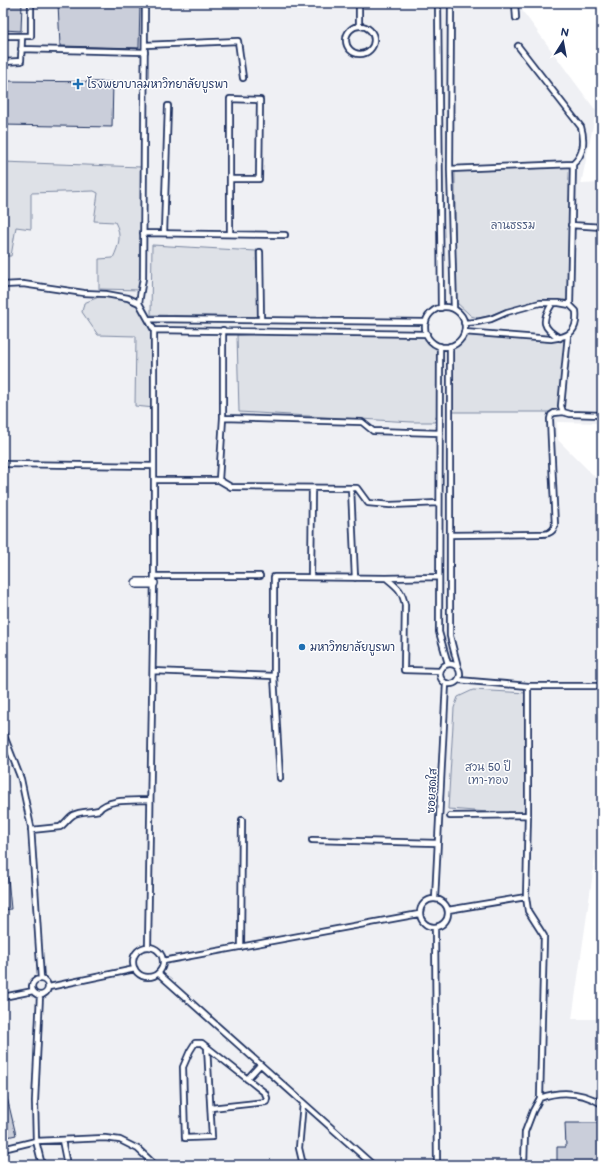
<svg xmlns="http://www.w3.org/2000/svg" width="605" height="1168" viewBox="0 0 605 1168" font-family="'Balsamiq Sans','Playpen Sans Thai',sans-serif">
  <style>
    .built { fill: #eff0f4 }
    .green { fill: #dee1e7; stroke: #7c88a2 }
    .building { fill: #caceda; stroke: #1b2f5e }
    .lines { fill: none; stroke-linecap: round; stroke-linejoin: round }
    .service-casing { stroke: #1b2f5e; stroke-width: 8 }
    .minor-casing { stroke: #1b2f5e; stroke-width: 12 }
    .service { stroke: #fff; stroke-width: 4.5 }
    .minor { stroke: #fff; stroke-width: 9 }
    .poi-dot { fill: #1f6fb2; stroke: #fff; stroke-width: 1.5 }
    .labels { text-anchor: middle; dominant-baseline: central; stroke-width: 3; stroke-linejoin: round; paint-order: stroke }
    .poi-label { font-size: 11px; fill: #1b2f5e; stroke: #fff; text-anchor: start }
    .park-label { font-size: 11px; fill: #4c5c80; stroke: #fff }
    .street-label { font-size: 11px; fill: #1b2f5e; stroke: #fff }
  </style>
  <rect width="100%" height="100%" fill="#fff"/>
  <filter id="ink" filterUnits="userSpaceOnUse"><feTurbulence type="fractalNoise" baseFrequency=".025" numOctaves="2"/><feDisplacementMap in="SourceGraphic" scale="8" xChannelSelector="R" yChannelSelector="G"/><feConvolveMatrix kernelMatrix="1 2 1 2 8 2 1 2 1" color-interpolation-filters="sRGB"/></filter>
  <g filter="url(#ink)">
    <!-- built -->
    <path class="built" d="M3,3H521V9L596,111L581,184L602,183V423L557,422L558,440L602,484V809L572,1019H602V1165H3Z"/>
    <!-- green -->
    <path class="green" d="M3,162L141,167L142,290L99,289V259L113,258C119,245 122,235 115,222L94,221L98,193L94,191L31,193V229L16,227L11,256H3Z
      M573,164L568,300L533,302L501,311L488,316L478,318L471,316L455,301V169Z
      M152,245L256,251L258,317L151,315Z
      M106,294L128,298L141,308L153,327L154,408L135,406L136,336L98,335L82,312L84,303Z
      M303,332L427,334L440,350V398L435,422H412L239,412L237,335Z
      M465,335L568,339L560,412H450V350Z
      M473,690L527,693L525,811L528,815L448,809L454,708L458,697Z"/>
    <!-- building -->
    <path class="building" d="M3,3H22L21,31L3,30Z
      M58,3H140L139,48L60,46Z
      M3,81L113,82L112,127L3,125Z
      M3,878H8L11,909L3,910Z
      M3,1093H6L16,1135L3,1138Z
      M565,1123H600L601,1165H557V1147H566Z"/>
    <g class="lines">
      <defs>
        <path id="service" d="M359,3V25
          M438,3L441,308
          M451,3L450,169L454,309
          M515,3L516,18
          M346 40a14 14 0 1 1 28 0a14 14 0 1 1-28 0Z
          M3,36H31V3
          M145,45L238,41L243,78
          M21,49L145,52
          M3,62L21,61L22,36
          M450,169L573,164C584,155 585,140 581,127L518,46
          M230,179H259L260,100L230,99V234
          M571,225L602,227
          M143,233L285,235
          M164,233L168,106
          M260,252L261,320
          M3,285L23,284L84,293L106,294L128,298L139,303L154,330V576L148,947
          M139,303L143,278L145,3
          M552,304C541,321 542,328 560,338
          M570,305L573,164
          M425 327a20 20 0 1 1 40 0a20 20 0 1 1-40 0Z
          M148,319L426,322
          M154,330L427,334
          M464,332L551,339C570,337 578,331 576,311L570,305L559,303H540L507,312L491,319L477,322L464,323
          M568,335L561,406L563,412L570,414L602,415
          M440,346L439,632L448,664
          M450,346V636L458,667
          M223,418L362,422L373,431L440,433
          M3,464L154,466
          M154,480H219L231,487L357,488L368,503L390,505L439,503
          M219,480L223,418V330
          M351,488L355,578
          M450,535L539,534C546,534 552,534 555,526L550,419L551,415L554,413L563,412
          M154,576H260
          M311,577L312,488
          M386,578L438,577
          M440 674a10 10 0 1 1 20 0a10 10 0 1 1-20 0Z
          M153,671L274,676V577H286L386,578C397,587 402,590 405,605L404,670L440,671
          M274,676L280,778
          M458,680L528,686H602
          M3,733L21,779L31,827L41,979
          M450,816L528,815
          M31,830L60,827C65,824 68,818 73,815C80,811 90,812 99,810C108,798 136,801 150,800
          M312,840L438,843
          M420 913a14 14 0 1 1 28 0a14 14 0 1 1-28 0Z
          M435,899L446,683
          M448,910L526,897L528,815V686
          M435,928L437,1165
          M241,947L242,820
          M133 962a15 15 0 1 1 30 0a15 15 0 1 1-30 0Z
          M163,961L419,914
          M158,973L373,1165
          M32 987a8 8 0 1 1 16 0a8 8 0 1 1-16 0Z
          M49,987L135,969
          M40,995L35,1101L36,1141L42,1165
          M3,997L33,991
          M207,1047L212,1137L185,1138L183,1067L190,1051L195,1043H202L207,1047L265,1093L267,1098L266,1102L211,1108
          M247,1079L260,1065
          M540,1098C562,1090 582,1092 602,1104
          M303,1103L299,1148L303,1165
          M62,1140L67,1165
          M3,1149L36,1141L105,1138L120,1140L138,1149L155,1165
          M524,1165L525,1132L533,1111L540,1098L544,936L528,911L526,897"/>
        <path id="minor" d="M137,583H153"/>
      </defs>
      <!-- service casing -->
      <use href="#service" class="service-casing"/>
      <!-- minor casing -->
      <use href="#minor" class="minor-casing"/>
      <!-- service -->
      <use href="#service" class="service"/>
      <!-- minor -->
      <use href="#minor" class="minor"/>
    </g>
  </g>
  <!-- markers -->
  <g class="poi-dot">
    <path d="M76 78h4v4h4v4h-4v4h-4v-4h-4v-4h4z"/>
    <circle cx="302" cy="647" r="4"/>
  </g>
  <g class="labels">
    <!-- poi labels -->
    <g class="poi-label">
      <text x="87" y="84">โรงพยาบาลมหาวิทยาลัยบูรพา</text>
      <text x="310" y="647">มหาวิทยาลัยบูรพา</text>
    </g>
    <!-- park labels -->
    <g class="park-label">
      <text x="513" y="225">ลานธรรม</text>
      <text x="488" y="767">สวน 50 ปี<tspan x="488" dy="13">เทา-ทอง</tspan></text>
    </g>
    <!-- street labels -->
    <g class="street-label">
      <text transform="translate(432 791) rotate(-87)">ซอยสดใส</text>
    </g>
  </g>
  <!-- margin -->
  <rect width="605" height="1168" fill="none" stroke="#fff" stroke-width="16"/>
  <rect x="8" y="8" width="589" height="1152" fill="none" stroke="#1b2f5e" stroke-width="1.5" filter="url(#ink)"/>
  <!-- north arrow -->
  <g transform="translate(563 42) rotate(11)" stroke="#ffffff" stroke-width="3" paint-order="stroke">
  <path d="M0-3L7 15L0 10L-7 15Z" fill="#1b2f5e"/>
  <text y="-6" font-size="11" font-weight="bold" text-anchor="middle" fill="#1b2f5e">N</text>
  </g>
</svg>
